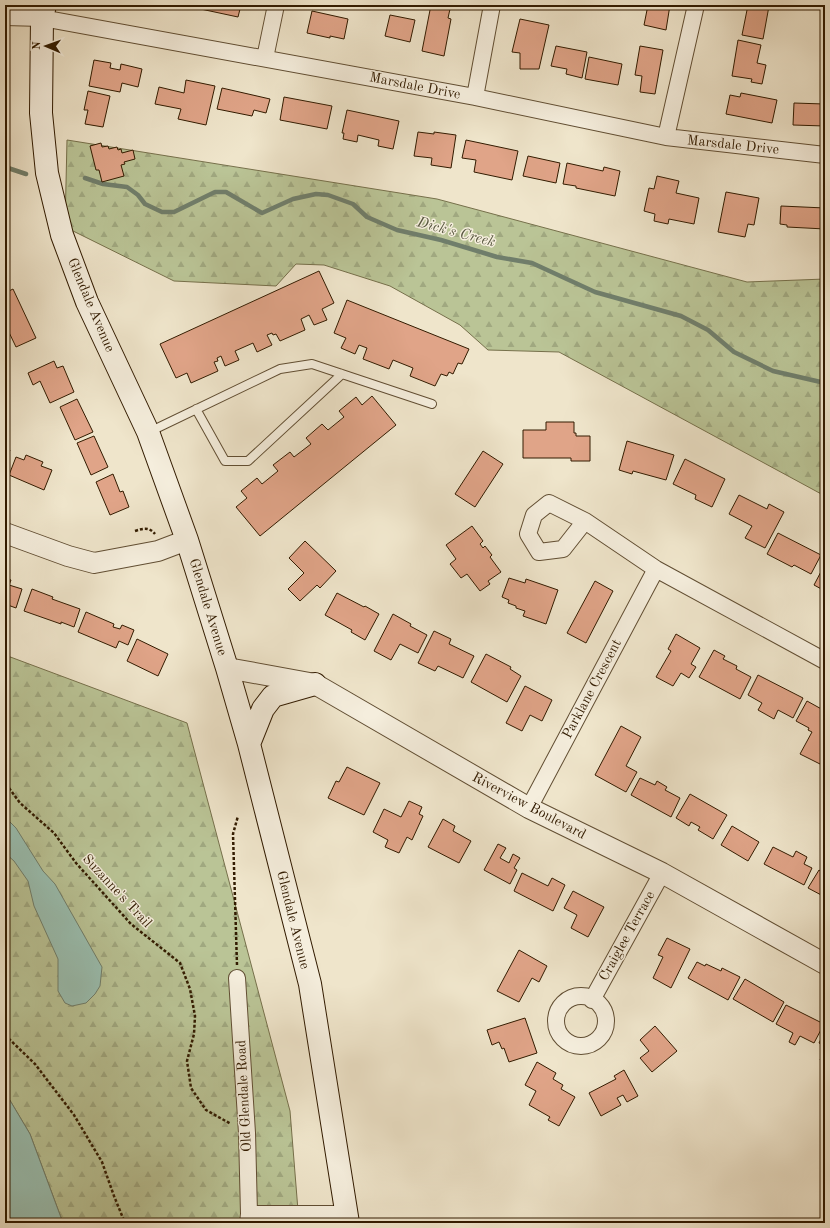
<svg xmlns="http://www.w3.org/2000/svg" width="830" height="1228" viewBox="0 0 830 1228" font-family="'Old Standard TT',serif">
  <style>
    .forest { fill: url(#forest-firs); stroke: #76704b }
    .water { fill: #9ac0b2; stroke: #707e6b }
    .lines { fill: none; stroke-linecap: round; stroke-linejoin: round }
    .stream { stroke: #707e6b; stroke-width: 4.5 }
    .building { fill: #e0a488; stroke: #321b00 }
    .service-casing { stroke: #614e33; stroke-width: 10 }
    .minor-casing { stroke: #614e33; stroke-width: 18 }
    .tertiary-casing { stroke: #614e33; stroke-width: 22 }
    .secondary-casing { stroke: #321b00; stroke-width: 24 }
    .path { stroke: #321b00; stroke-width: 2.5; stroke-dasharray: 3 2; stroke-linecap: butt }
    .service { stroke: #f5eedd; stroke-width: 8 }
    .minor { stroke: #f5eedd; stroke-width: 16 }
    .tertiary { stroke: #f5eedd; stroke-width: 20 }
    .secondary { stroke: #f5eedd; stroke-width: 22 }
    .labels { text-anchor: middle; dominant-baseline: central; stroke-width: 3; stroke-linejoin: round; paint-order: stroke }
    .street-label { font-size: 14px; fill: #321b00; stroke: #f5eedd }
    .water-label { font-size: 15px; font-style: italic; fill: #56553e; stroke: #f5eedd }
  </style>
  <defs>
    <pattern id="forest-firs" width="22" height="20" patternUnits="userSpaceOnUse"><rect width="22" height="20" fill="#bac496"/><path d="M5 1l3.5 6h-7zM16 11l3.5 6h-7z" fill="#a0a880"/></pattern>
  </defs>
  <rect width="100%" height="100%" fill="#efe5cb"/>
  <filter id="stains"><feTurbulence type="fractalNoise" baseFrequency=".005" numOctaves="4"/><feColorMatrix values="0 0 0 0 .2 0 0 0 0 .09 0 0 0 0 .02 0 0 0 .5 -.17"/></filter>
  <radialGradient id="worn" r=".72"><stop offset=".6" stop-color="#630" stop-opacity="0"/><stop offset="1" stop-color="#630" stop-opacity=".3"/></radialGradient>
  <!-- forest -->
  <path class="forest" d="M67,140L437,199L747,282L825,279V496L559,352L488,350L460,325L390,286L324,265L296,264L276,286L174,281L65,227Z
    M5,655L187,723L290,1111L299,1223H63L30,1134L5,1092Z"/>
  <!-- water -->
  <path class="water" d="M5,817L16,828L43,871L55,884L102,967L100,986L95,994L86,1003L72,1006L65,1003L58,991V959L34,906L28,881L14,861L5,853Z
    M5,1092L30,1134L63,1223H5Z"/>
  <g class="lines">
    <!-- stream -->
    <path class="stream" d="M5,167L26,174
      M85,178L103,184L127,187L138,195L145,204L162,212H174L215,192H226L262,213L293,199L316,194L328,195L353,204L367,217L397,230L441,240L497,257L532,263L595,292L681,316L708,330L734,352L773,371L825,383"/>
  </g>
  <!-- building -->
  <path class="building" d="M197,5H241L238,17L196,8Z
    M431,5L450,9L448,18L451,19L444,56L422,51Z
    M648,5H670L666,30L644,25Z
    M748,5H762L769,6L763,39L742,35Z
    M312,11L348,19L344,39L330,36V38L307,33Z
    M390,15L415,20L410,42L385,36Z
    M520,19L549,25L539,69H520V53L512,52Z
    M738,40L761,45L757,63L766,65L762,84L751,82L752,79L732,76Z
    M556,46L587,52L582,78L566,74L567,69L551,66Z
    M640,46L663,50L655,94L640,92L642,76L635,75Z
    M589,57L622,64L618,85L585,79Z
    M94,60L111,63L110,68L120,70L121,64L142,69L138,87L122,83L120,92L89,86Z
    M186,80L215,86L206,125L178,119L181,109L155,104L159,87L184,93Z
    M222,88L270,99L266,113L254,110L252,116L217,109Z
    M88,91L110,96L103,127L85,124L88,110H84Z
    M741,93L777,100L772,123L726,114L730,95L740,97Z
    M284,97L332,106L327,129L280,120Z
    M825,97V126L793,125L794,103L824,104Z
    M347,110L399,121L393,149L378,146L379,140L358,135L357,142L343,139L344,133H342Z
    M418,132L434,134V132L456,135L451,168L431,165L432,158L414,156Z
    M466,140L518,151L512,180L474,172L476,160L462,158Z
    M101,143L102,147L108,146L109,149L117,147L118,150L121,149L122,153L133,150L135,159L124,162L125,164L121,165L124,176L102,182L99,170H96L90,146Z
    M528,156L560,163L556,183L523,176Z
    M567,163L603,171L604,167L620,171L615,196L576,188V186L563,184Z
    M657,176L679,181L676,193L699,198L694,224L669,219L668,224L654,221L655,214L644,211L649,188L654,189Z
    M726,192L759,198L754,225L748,224L745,237L718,232Z
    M781,206L825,208V229L787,227V225L780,224Z
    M319,271L334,303L322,309L327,320L314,325L309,315L301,319L305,330L280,341L276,334L273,335L272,333L267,335L272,345L257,352L253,343L235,351L239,360L225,366L221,356L217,358L218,361L214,362L218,371L191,383L187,373L176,378L160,344Z
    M13,289L36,338L16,347L5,324V293Z
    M347,300L469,349L462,364L458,363L453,374L449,372L447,376L441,374L435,386L410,376L413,368L393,360L389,369L363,359L367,348L359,345L355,354L341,348L346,338L334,333Z
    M54,361L57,368L63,366L74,392L50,403L40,381L33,385L28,373Z
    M372,396L396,425L260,536L236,507L247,498L241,491L257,478L262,484L278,471L273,465L290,452L294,457L311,444L306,438L322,424L328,430L344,417L339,411L356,397L362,405Z
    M77,399L93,432L75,440L60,407Z
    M546,422H574V433H576V436H590V461H571V458H523V430H546Z
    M94,436L108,467L91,475L77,443Z
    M627,441L674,455L666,480L633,471L632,474L619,470Z
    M5,448L10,450L5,462Z
    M483,451L503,464L475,507L455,494Z
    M26,455L43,462L41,466L52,470L44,490L9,475L16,457L24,460Z
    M685,459L725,479L712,507L695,499L696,495L673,484Z
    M113,474L120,492L123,491L129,507L110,515L96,482Z
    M739,495L767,509L769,504L784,512L765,548L745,538L752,526L729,514Z
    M472,526L483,541L480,544L483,548L485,546L492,555L490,557L501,572L488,581L490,584L480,591L467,574L461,578L450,564L456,559L446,545Z
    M778,533L821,555L811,574L794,565L792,567L767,554Z
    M305,541L336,571L320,588L317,585L300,601L288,589L304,573L289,558Z
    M825,564V591L814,585Z
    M5,578L11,580L9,585L22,589L16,608L5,604Z
    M509,578L525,583L526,579L558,590L546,624L523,616L525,611L516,608V606L508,603L509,600L502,597Z
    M595,581L613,591L586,643L567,633Z
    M32,589L53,597L52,599L80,609L74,627L61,622V624L24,611Z
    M337,593L364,607L365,606L379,614L365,640L351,632L352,630L325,615Z
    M86,612L114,624L113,627L120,629L122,625L134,630L128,645L119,641L116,648L78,632Z
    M393,614L411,624L410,626L427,635L418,653L400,644L391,660L374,651Z
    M434,631L451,639L449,644L474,656L463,678L438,666L435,671L418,663Z
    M676,634L700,648L691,664L696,667L689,678L681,673L673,686L656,677L671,651L668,649Z
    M137,639L168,654L158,676L127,661Z
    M714,650L725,656L723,659L737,666L736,669L751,677L740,699L699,677Z
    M486,654L511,667L510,669L521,676L507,702L471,682Z
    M758,675L803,698L793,718L778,710L774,719L758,710L762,703L748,695Z
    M525,686L552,700L542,721L530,715L522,731L506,723Z
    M807,701L825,711V755L820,764L800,754L812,732L808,730L809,728L796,721Z
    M621,726L641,737L626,766L637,772L626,792L595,775Z
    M347,767L380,783L364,815L328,798L336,781L339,782Z
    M640,778L655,785L657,781L667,787L665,790L680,798L671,817L631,795Z
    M690,794L727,815L713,839L698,830L700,827L691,822L689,826L676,818Z
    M409,801L422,807L419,814L423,816L412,840L407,837L399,853L385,847L388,840L373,832L384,809L401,817Z
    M443,819L455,826L453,831L471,841L459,863L428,847Z
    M732,826L759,842L748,861L721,845Z
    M498,844L506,848L500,858L509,863L513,854L520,858L514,868L517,870L510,884L484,870Z
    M773,847L793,857L796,851L807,857L804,864L812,868L804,885L764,864Z
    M819,870L825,874V897L808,888Z
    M522,873L548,886L552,878L565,885L553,911L514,891Z
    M573,891L604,907L588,937L571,928L577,915L564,908Z
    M667,938L690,949L671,988L653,978L663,957L658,955Z
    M519,950L547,966L539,982L532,978L519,1002L497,991Z
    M697,962L705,966L706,964L721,971L722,968L740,977L728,1000L688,978Z
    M745,979L784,1002L773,1022L733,999Z
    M786,1005L824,1024L814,1043L800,1036L795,1045L789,1042L793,1033L776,1024Z
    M525,1018L537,1053L509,1062L504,1048L502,1049L499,1042L492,1045L487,1030Z
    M655,1026L677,1051L652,1072L640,1058L649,1051L640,1040Z
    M825,1031V1046L819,1043Z
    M825,1050V1063L820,1060Z
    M537,1062L556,1073L553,1079L563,1085L561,1089L575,1097L559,1126L548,1120L550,1117L529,1105L536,1091L525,1085Z
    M624,1070L638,1096L627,1102L623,1095L617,1098L621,1105L601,1116L589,1093L616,1079L614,1076Z"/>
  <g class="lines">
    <defs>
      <path id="service" d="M196,409L225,461H248L342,374
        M149,432L280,369L312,364L432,404"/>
      <path id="minor" d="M5,17L42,18L475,97L666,137L825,155
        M265,58L276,5
        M475,97L492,5
        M666,137L696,5
        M585,521L563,549L539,552L528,534L534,515L549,503L585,521L656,569L825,661
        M529,808L656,569
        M237,978L247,1133L249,1214L248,1223
        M556 1021a25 25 0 1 1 50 0a25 25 0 1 1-50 0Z
        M592,1000L662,873
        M249,1214H347"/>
      <path id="tertiary" d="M5,533L68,556L94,563L158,551L187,540
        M227,668L315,684L529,808L662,873L825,964"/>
      <path id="secondary" d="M45,5L42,18L41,113L47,173L62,235L87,302L148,432L187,540L227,668L249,744L310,984L348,1223
        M249,744L263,709L273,696L315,684"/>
    </defs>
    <!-- service casing -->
    <use href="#service" class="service-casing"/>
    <!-- minor casing -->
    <use href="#minor" class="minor-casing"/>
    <!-- tertiary casing -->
    <use href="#tertiary" class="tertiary-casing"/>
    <!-- secondary casing -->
    <use href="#secondary" class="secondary-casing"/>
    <!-- path -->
    <path class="path" d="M135,531C144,528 149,527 155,534
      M5,785L9,788L20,803L54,833L76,863L131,924L180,963L190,989L195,1016L194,1034L187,1061L191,1088L206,1110L231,1124
      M237,965L233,834L238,816
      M5,1035L35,1064L74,1115L102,1162L114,1196L125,1223"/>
    <!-- service -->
    <use href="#service" class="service"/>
    <!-- minor -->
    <use href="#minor" class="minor"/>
    <!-- tertiary -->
    <use href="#tertiary" class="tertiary"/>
    <!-- secondary -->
    <use href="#secondary" class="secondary"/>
  </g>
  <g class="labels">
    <!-- street labels -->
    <g class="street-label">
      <text transform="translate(415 86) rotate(11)">Marsdale Drive</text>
      <text transform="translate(733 145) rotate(6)">Marsdale Drive</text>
      <text transform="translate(91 305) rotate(67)">Glendale Avenue</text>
      <text transform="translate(208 607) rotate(73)">Glendale Avenue</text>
      <text transform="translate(592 689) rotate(-62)">Parklane Crescent</text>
      <text transform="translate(529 806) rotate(28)">Riverview Boulevard</text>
      <text transform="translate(117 891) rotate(47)">Suzanne's Trail</text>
      <text transform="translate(293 920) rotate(76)">Glendale Avenue</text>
      <text transform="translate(627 936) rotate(-61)">Craiglee Terrace</text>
      <text transform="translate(244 1096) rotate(-93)">Old Glendale Road</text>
    </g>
    <!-- water labels -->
    <g class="water-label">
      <text transform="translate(456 233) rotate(15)">Dick's Creek</text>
    </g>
  </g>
  <!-- margin -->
  <rect width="830" height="1228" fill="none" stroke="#efe5cb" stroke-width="20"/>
  <rect x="6" y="6" width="818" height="1216" fill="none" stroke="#321b00" stroke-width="2"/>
  <rect x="10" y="10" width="810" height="1208" fill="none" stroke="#321b00"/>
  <!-- north arrow -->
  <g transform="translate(46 46) rotate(272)" stroke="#f5eedd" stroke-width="3" paint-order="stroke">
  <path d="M0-3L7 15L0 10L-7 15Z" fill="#321b00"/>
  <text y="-6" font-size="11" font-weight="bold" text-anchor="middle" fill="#321b00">N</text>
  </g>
  <rect width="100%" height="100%" filter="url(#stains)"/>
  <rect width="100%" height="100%" fill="url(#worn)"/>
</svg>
